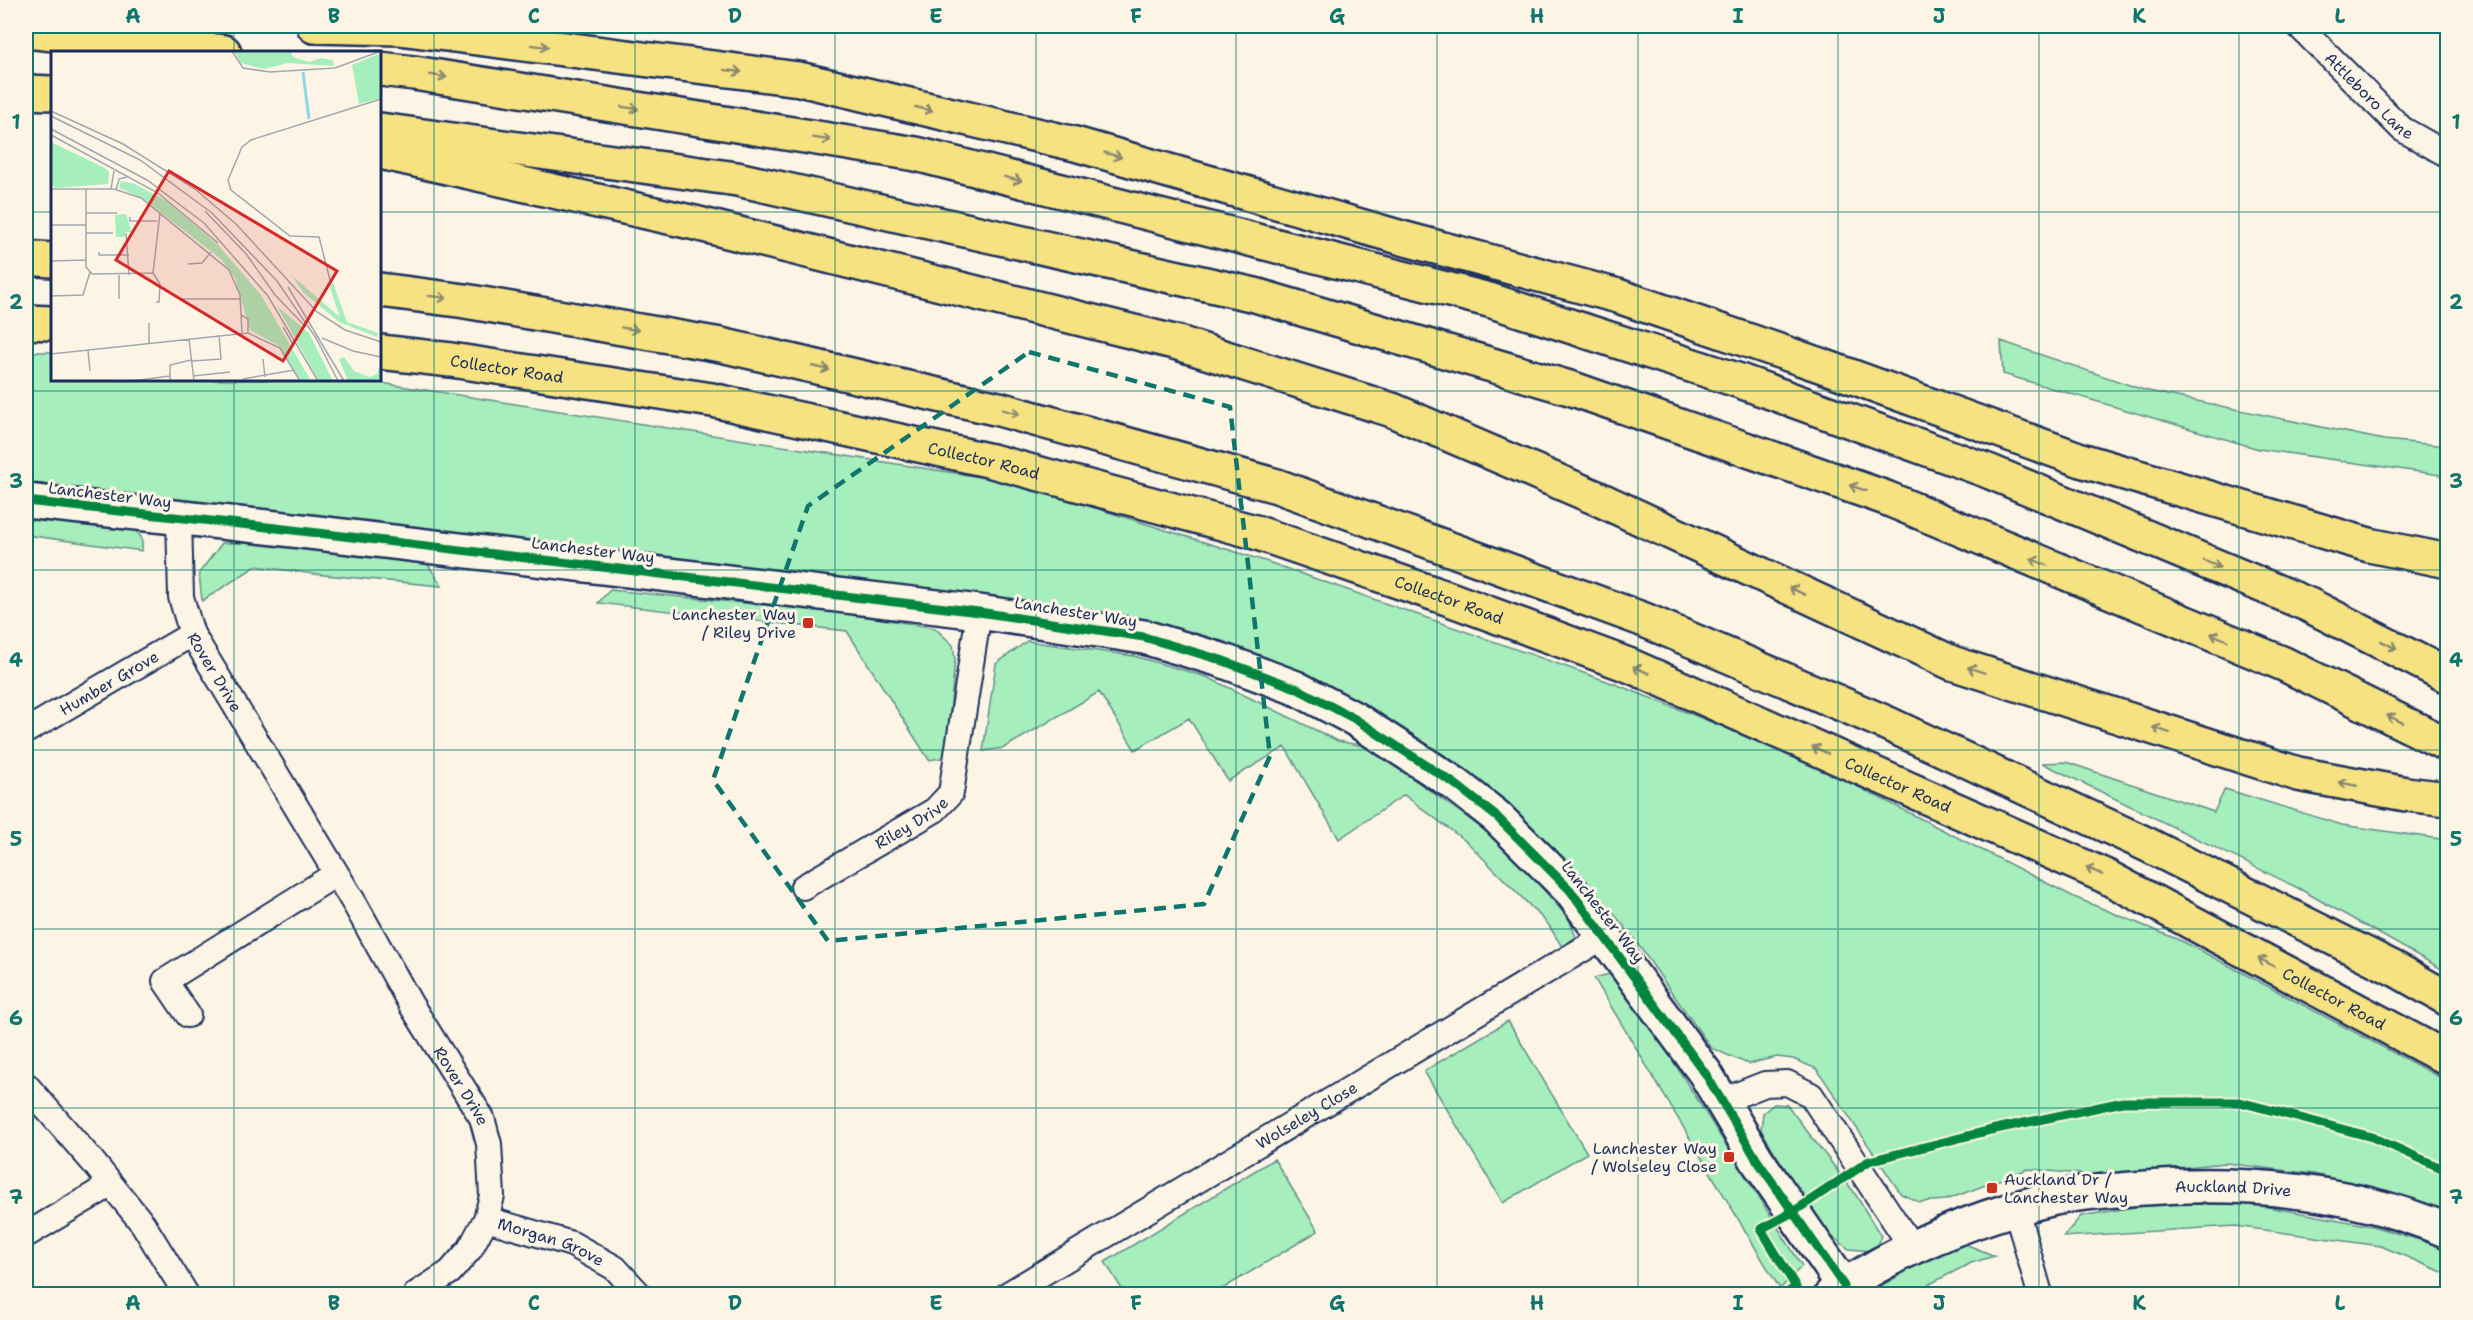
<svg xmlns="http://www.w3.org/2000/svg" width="2473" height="1320" viewBox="0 0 2473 1320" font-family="'Shantell Sans',sans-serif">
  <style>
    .green { fill: #a6eebb; stroke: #608e8c; stroke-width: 1.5 }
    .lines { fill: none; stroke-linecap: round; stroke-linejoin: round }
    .street-casing { stroke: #1b2f5e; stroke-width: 28 }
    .secondary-casing { stroke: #1b2f5e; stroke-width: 38 }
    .highway-casing { stroke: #1b2f5e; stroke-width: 38 }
    .street { stroke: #fcf5e5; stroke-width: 24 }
    .secondary { stroke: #fcf5e5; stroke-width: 33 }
    .highway { stroke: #f7e281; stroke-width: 33 }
    .cycleway-casing { stroke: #fcf5e5; stroke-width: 13 }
    .cycleway { stroke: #00873e; stroke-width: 9 }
    .oneway { stroke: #898870 }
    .marked { fill: none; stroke: #0f766e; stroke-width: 4.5; stroke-dasharray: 12 8; stroke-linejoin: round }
    .grid { fill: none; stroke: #0f766e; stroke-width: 1.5; stroke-opacity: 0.55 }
    .poi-dot { fill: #c8321e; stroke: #fcf5e5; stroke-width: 2 }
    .labels { text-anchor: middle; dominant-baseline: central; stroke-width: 6; stroke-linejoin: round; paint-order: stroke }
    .street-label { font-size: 16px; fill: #1b2f5e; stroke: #fcf5e5 }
    .poi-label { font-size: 16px; fill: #1b2f5e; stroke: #fcf5e5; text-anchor: end }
    .inset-river { fill: none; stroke: #8adae6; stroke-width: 3 }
    .inset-road { fill: none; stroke: #a2a6af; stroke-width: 1.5 }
    .view { fill: #d62828; fill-opacity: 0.15; stroke: #d62828; stroke-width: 3 }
    .inset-edge { fill: none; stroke: #1b2f5e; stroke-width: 3 }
    .neatline { fill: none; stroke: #0f766e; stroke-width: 2 }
    .grid-label { font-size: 20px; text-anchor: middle; font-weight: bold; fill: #0f766e }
  </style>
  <rect width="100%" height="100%" fill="#fcf5e5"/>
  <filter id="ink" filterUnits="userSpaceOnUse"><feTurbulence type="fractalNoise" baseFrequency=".0167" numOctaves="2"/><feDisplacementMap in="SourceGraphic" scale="12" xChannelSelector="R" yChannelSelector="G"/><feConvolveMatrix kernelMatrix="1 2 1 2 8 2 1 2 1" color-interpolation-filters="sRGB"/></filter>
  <g filter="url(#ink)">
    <!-- green -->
    <path class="green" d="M2001,341L2144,390L2384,440L2447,446V476L2259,449L2003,374Z
      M26,352H52V380H362L1012,482L1268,562L1615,684L1802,758L2074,897L2184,942L2447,1081V1216L2387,1192L2314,1174L2225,1163L2101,1176L2028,1169L1946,1200L1919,1202L1901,1194L1817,1069L1793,1059L1777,1057L1748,1064L1711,1048L1632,936L1585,879L1525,820L1415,737L1331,692L1217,646L306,517L26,482Z
      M26,515L135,530L142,538V551L26,535Z
      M222,543H250L427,563L442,586L314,574L256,566L202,601L199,573Z
      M610,590L846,613L935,628L953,645L955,659L946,757L929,760L847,631L598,603Z
      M1027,641L1134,656L1207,677L1338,741L1369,747L1503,843L1569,919L1576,937L1562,947L1548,924L1468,843L1404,795L1339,839L1285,747L1228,781L1189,718L1135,750L1099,692L1004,748L983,751L996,664Z
      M2066,762L2214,812L2225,789L2342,825L2447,840V972L2298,888L2042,763Z
      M1617,972L1802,1266L1780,1289L1594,978Z
      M1508,1021L1587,1153L1503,1203L1424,1071Z
      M1774,1104L1787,1105L1854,1192L1881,1236L1878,1247L1871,1251L1849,1249L1822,1229L1761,1130L1763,1113Z
      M1274,1159L1318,1231L1214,1294H1125L1105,1262Z
      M2152,1204H2251L2372,1226L2447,1248V1274L2381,1246L2235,1226L2063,1237L2081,1216Z
      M1965,1244L1995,1256L1971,1263L1910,1294H1867L1912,1268Z"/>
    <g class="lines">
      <defs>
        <g id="street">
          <path id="s1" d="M2299,26L2402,129L2448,155"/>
          <path id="s2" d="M179,518L181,597L192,634L356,906L410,1003L482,1118L489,1144L492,1196L486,1219L470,1249L450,1272L416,1294"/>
          <path id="s3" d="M26,731L192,634"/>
          <path id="s4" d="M803,887L935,810L951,793L979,612"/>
          <path d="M188,1015L165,981L336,874"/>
          <path d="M26,1085L93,1162L143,1224L186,1294"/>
          <path d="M1722,1101L1765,1084L1787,1083L1811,1095L1911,1246"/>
          <path d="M2016,1209L2040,1294"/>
          <path id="s5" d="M486,1219L572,1244L615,1268L639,1294"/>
          <path d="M26,1235L110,1185"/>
          <path id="s6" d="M1008,1294L1605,936"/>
        </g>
        <g id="secondary">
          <path d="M26,501L276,528L979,612L1144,637L1221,660L1296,688L1355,719L1455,784L1497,817L1570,890L1705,1073L1757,1160L1844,1286"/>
          <path id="s7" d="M1832,1294C1899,1248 1975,1217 2055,1198C2084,1192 2115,1190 2145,1188C2247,1181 2352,1190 2448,1231"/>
        </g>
        <g id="highway">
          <path d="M314,26L399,28L799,79L1075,144L1402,238L1618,296L1820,365L2084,461L2369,545L2448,561"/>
          <path d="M26,31L224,52"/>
          <path d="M380,69L414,73L916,154L1489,300L1740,381L1988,471L2309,605L2448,676"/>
          <path d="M26,92L52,93"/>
          <path d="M380,130L737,179L1255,295L1573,389L1886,498L2284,664L2448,745"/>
          <path d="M380,152L695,223L1178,343L1392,410L1599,499L1952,663L2298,774L2406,794L2448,799"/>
          <path d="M26,258L52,260"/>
          <path d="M380,290L465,301L721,345L999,409L1277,486L1642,619L1884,722L2146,844L2397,970L2448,999"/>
          <path d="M26,322L52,323"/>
          <path id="s8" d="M380,352L451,360L712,400L992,461L1255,532L1447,598L1631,666L2105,876L2448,1059"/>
        </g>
      </defs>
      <!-- street casing -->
      <use href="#street" class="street-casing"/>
      <!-- secondary casing -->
      <use href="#secondary" class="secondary-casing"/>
      <!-- highway casing -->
      <use href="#highway" class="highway-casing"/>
      <!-- street -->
      <use href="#street" class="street"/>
      <!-- secondary -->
      <use href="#secondary" class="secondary"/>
      <!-- highway -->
      <use href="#highway" class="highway"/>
      <defs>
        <path id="cycleway" d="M26,501L276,528L979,612L1144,637L1221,660L1296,688L1355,719L1455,784L1497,817L1570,890L1705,1073L1757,1160L1844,1286
          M1785,1294L1796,1287L1761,1229L1793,1212L1869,1161L1991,1130L2123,1102H2240L2372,1137L2448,1171"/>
      </defs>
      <!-- cycleway casing -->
      <use href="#cycleway" class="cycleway-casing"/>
      <!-- cycleway -->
      <use href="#cycleway" class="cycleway"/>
    </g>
    <!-- one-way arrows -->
    <defs><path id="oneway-shaft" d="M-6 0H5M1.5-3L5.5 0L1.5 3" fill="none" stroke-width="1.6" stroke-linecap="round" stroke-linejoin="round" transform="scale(1.5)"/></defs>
    <g class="oneway">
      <use href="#oneway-shaft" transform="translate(540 46) rotate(7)"/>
      <use href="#oneway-shaft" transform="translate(733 71) rotate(7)"/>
      <use href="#oneway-shaft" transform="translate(438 76) rotate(9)"/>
      <use href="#oneway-shaft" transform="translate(630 108) rotate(9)"/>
      <use href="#oneway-shaft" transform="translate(924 109) rotate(13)"/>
      <use href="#oneway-shaft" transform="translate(822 139) rotate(9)"/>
      <use href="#oneway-shaft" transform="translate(1113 155) rotate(16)"/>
      <use href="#oneway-shaft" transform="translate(1013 179) rotate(14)"/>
      <use href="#oneway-shaft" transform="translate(438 297) rotate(7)"/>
      <use href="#oneway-shaft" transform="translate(630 329) rotate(10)"/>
      <use href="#oneway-shaft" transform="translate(821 368) rotate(13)"/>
      <use href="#oneway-shaft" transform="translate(1011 412) rotate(15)"/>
      <use href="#oneway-shaft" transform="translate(1858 488) rotate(-161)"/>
      <use href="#oneway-shaft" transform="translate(2039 562) rotate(-157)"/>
      <use href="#oneway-shaft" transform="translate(2212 564) rotate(23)"/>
      <use href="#oneway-shaft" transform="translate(1797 591) rotate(-155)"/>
      <use href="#oneway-shaft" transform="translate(2219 637) rotate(-157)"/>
      <use href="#oneway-shaft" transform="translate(2389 645) rotate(27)"/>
      <use href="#oneway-shaft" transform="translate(1641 670) rotate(-156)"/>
      <use href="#oneway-shaft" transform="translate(1976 670) rotate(-162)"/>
      <use href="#oneway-shaft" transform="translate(2395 719) rotate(-154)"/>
      <use href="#oneway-shaft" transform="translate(2161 730) rotate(-162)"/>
      <use href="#oneway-shaft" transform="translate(1820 750) rotate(-156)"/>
      <use href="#oneway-shaft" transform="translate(2348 784) rotate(-169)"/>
      <use href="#oneway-shaft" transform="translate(2094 871) rotate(-156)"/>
      <use href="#oneway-shaft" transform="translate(2266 962) rotate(-152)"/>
    </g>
  </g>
  <!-- marked area -->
  <path class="marked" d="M1029,352L1230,407L1270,756L1204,904L828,941L713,780L808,506Z"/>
  <!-- grid -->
  <path class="grid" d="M234,26V52M434,26V1294M635,26V1294M835,26V1294M1036,26V1294M1236,26V1294M1437,26V1294M1638,26V1294M1838,26V1294M2039,26V1294M2239,26V1294M26,212H52M380,212H2448M234,380V1294M26,391H2448M26,570H2448M26,750H2448M26,929H2448M26,1108H2448"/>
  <!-- markers -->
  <g class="poi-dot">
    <rect x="802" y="617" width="12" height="12" rx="3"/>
    <rect x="1723" y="1151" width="12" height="12" rx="3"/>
    <rect x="1986" y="1182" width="12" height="12" rx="3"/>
  </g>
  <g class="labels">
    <!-- street labels -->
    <g class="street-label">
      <text stroke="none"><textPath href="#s1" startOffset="99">Attleboro Lane</textPath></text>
      <text stroke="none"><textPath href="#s8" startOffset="128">Collector Road</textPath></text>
      <text stroke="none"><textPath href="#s8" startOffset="614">Collector Road</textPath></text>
      <text transform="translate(110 495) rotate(7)">Lanchester Way</text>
      <text transform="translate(593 550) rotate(7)">Lanchester Way</text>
      <text stroke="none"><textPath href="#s8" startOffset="1100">Collector Road</textPath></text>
      <text transform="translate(1076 612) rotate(9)">Lanchester Way</text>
      <text stroke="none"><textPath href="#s2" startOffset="162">Rover Drive</textPath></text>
      <text stroke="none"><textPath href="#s3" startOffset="96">Humber Grove</textPath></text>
      <text stroke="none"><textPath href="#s8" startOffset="1586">Collector Road</textPath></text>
      <text stroke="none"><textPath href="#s4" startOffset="126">Riley Drive</textPath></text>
      <text transform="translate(1603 912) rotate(52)">Lanchester Way</text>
      <text stroke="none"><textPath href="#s8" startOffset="2072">Collector Road</textPath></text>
      <text stroke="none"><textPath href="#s2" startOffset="644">Rover Drive</textPath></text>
      <text stroke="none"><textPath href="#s6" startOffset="348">Wolseley Close</textPath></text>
      <text stroke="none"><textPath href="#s7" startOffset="423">Auckland Drive</textPath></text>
      <text stroke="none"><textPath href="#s5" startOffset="69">Morgan Grove</textPath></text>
    </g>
    <!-- poi labels -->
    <g class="poi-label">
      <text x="796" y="614">Lanchester Way<tspan x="796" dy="18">/ Riley Drive</tspan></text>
      <text x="1717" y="1148">Lanchester Way<tspan x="1717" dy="18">/ Wolseley Close</tspan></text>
      <text x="2004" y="1179" text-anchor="start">Auckland Dr /<tspan x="2004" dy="18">Lanchester Way</tspan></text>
    </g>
  </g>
  <!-- overview -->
  <g transform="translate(51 51)">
    <rect width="330" height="330" fill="#fcf5e5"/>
    <path d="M183,0H239L242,6L258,11L270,7L282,9L283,15L237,12L213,18L190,12ZM330,2V47L308,53L301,14ZM0,91L54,117L58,121L57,133L4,137L0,131ZM70,130L84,133L117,151L167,194L210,244L260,330H250L227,294L199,279L184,227L170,208L91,147L68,137ZM75,163L81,181H74V186H65L64,164ZM240,224L289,266L278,234L282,232L296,271L327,282L326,286L288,271L253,242ZM226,255L258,282L282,330H268ZM293,306L303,320L318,326L326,323L330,310V328L297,330L288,308Z" fill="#a6eebb"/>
    <path class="inset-river" d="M252,21L258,68"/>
    <path class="inset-road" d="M181,0L192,17L219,21L284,17L330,0M0,60L72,93L144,138L185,173L266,261L294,279L330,291M0,65L89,109L161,162L226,230L265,287L287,330M0,78L96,129L153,172L217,245L267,330M0,84L107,142L167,192M0,138H63L90,147L178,219L189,244L191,282M35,138V216L41,223L102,222L109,162M60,138L63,120M65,139L68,128L76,126M154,160L196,204L224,244L255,276M35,162H66M79,166V170H106M0,174H35M35,182H62M75,182L78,224M48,201V204H78M0,210L35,209M137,213L151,212L160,201M102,222L109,233L108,251H105M68,224V248M280,233L268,186L239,185L180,139L177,129L191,96L200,89L330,48M237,236L293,330M0,245L32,244L39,221M128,248H189M190,264L197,268V282M98,272V292M232,276L243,295M271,287L302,300L330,306M138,288L143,330M37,299L39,320M0,303L197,282L229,297L249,330M212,308L214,326M141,310L170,308L168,284M142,325L179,321M192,328L243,319M81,330L119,325M119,330V314L140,309"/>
    <path class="view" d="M118,120L286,220L232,310L65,209Z"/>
    <rect width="330" height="330" class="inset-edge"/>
  </g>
  <!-- margin -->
  <rect width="2473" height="1320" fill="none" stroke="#fcf5e5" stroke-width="66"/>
  <rect x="33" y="33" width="2407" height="1254" class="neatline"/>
  <g class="grid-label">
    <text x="133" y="23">A</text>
    <text x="334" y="23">B</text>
    <text x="534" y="23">C</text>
    <text x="735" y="23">D</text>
    <text x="936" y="23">E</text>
    <text x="1136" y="23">F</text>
    <text x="1337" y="23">G</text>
    <text x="1537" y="23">H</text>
    <text x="1738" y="23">I</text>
    <text x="1939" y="23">J</text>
    <text x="2139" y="23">K</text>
    <text x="2340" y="23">L</text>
    <text x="16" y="129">1</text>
    <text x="2456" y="129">1</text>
    <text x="16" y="309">2</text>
    <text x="2456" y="309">2</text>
    <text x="16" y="488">3</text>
    <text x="2456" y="488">3</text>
    <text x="16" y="667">4</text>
    <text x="2456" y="667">4</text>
    <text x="16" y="846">5</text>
    <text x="2456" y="846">5</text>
    <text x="16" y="1025">6</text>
    <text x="2456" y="1025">6</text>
    <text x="16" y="1204">7</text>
    <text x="2456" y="1204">7</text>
    <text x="133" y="1310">A</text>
    <text x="334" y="1310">B</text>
    <text x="534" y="1310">C</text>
    <text x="735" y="1310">D</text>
    <text x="936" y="1310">E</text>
    <text x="1136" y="1310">F</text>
    <text x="1337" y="1310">G</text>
    <text x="1537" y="1310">H</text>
    <text x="1738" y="1310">I</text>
    <text x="1939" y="1310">J</text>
    <text x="2139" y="1310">K</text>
    <text x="2340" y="1310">L</text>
  </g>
</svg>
